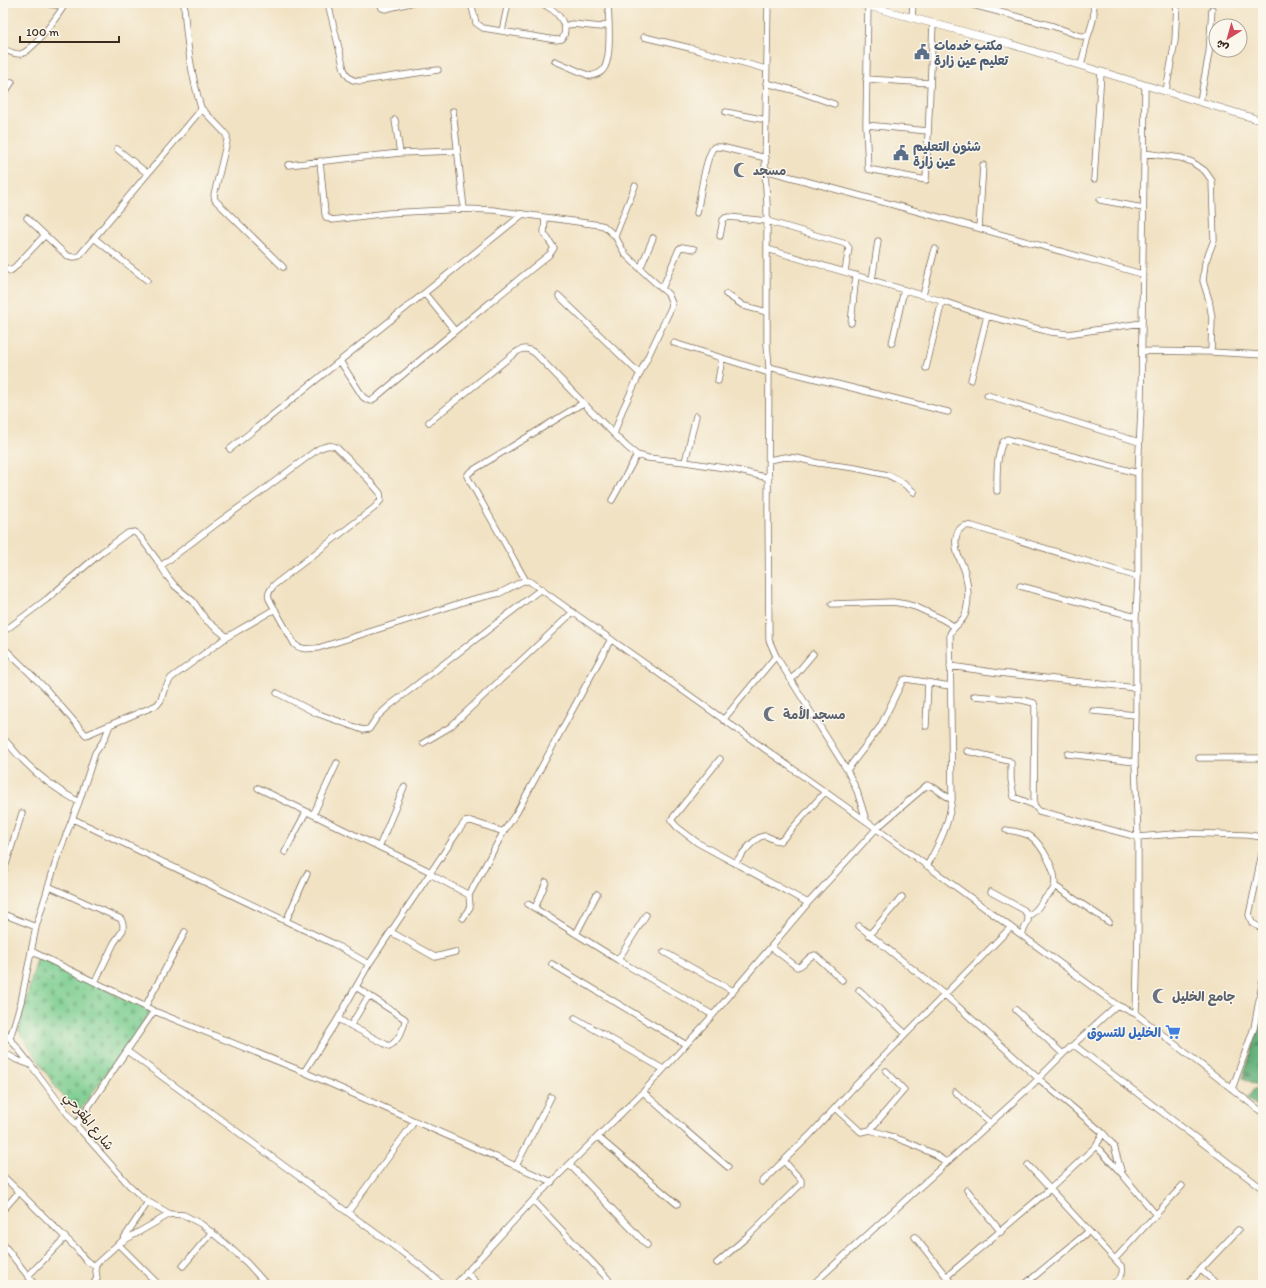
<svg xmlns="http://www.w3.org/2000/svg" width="1266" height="1288" viewBox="0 0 1266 1288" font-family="Itim,'Playpen Sans Arabic',sans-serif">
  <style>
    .forest { fill: url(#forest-firs); stroke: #506d4c }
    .cemetery { fill: url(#cemetery-stones); stroke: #5b7c57 }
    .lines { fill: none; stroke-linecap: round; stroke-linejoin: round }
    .minor-casing { stroke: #7b6a58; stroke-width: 7 }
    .tertiary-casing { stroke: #7b6a58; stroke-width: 8 }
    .minor { stroke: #fff; stroke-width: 5.5 }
    .tertiary { stroke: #fff; stroke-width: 7 }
    .labels { text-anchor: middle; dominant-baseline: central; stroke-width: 3; stroke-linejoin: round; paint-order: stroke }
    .service-label { font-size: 13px; font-weight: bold; fill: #4e5e75; stroke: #fbf7ec; text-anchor: start }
    .worship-label { font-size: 13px; font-weight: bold; fill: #5b616d; stroke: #fbf7ec; text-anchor: start }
    .shop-label { font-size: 13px; font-weight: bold; fill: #366cbe; stroke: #fbf7ec; text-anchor: end }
    .street-label { font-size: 13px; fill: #3b2a1e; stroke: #fbf7ec }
  </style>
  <defs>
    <pattern id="forest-firs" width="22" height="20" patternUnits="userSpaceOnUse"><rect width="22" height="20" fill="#64b07a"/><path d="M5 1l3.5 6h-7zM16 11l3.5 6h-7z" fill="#548f63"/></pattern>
    <pattern id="cemetery-stones" width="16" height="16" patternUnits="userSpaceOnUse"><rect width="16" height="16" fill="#7bcd90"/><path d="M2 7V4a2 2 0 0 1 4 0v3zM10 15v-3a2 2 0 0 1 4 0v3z" fill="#6bb07c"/></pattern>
  </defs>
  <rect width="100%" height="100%" fill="#fbf7ec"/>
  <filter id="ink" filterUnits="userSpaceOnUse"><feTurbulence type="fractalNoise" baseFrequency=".025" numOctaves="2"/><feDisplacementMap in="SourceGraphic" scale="8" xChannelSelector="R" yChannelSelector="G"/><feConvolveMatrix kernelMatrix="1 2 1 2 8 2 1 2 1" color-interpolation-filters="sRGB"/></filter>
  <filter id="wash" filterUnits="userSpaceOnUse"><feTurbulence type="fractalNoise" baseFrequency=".012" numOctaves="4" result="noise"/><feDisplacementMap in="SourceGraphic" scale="16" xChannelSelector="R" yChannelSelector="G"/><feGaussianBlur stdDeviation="0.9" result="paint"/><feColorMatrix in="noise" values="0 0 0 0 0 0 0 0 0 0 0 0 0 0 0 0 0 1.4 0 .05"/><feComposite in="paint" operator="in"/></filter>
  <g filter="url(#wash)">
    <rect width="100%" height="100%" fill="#f1e2c3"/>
    <!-- forest -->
    <path class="forest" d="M1260,1024L1263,1026V1088L1243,1078Z
      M1255,1088L1263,1095V1111L1247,1098Z"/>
    <!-- cemetery -->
    <path class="cemetery" d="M38,956L151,1012L80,1110L59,1092L18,1030Z"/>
  </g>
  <g filter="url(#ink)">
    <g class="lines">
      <defs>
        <path id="minor" d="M47,3C53,6 59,7 65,3
          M328,3L344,69C348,78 351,81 361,81L438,70
          M380,3L382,8L385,9L410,3
          M471,3L476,23L483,28L556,40L562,39C570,28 559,13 548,7C546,5 542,4 539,3
          M768,3L765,170L767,204V344L769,367L768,507L769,640L776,656L847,770L857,791L866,820
          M965,3L1053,26L1080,36H1088C1091,27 1097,12 1092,3
          M868,6L866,125L868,169L926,180L933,24
          M912,18L913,3
          M565,27L568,25L572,24L601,27L609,23L608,3
          M502,31L508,3
          M644,37L690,48L766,69
          M3,49C8,51 15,55 21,54C34,50 58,15 66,3
          M555,61L590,76C594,75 599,74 602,71C611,63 609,34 609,23
          M1081,65L1088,36
          M866,79L930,83
          M766,83L797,91L834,104
          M1166,91L1175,41L1177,3
          M3,95L12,82
          M1200,101L1209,53L1212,9
          M201,108L224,132L227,136V141L214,195L215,200L283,267
          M453,111L464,209
          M726,112L766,120
          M395,120L400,153
          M866,125L928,131
          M117,149L147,173
          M1144,153L1181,158L1192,162L1205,171L1212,181L1214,240L1205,263L1203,281L1209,300L1212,318L1211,352
          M320,161L325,214L326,217L332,220L388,213L464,209L493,210L600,225L604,226L615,236L625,254L650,278L668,294L672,303L671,308L622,411L614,434
          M288,165L400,153L457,151
          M765,170L953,221L1142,274
          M1094,179L1101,73
          M1100,200L1143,208
          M697,213C700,199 705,157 714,147H721L766,158
          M27,218L66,255C71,257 73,258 79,256L200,111L201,108C191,74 186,39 184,3
          M979,228L983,165
          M615,236L635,186
          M720,236L723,220L725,218L729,217L767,221L846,244L849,248L845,271
          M94,238L147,280
          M767,249L942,301L987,316L1051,332L1068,334L1142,323
          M3,266L10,271L13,269L45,235
          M640,269L653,238
          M872,280L878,241
          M662,289L679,249L682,247L694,249
          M425,294L455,331
          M726,294L744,306L767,312
          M923,295L935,249
          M559,296L640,374
          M851,323L856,275
          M674,343L769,373
          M892,343L904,290
          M1142,351L1211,352L1263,355
          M340,361L363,397L366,399L371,401L375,398L455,331L550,254L554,248L544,233L545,218
          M769,367L948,412
          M926,368L942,301
          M971,380L987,316
          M718,381L722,358
          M987,395L1139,442
          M429,422L515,353C524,347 528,348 536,354L591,411L627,447L637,455L648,458L685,462L731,469L769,478
          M230,449L523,214
          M769,460L785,457L796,458L818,463L855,468L888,475L900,481L914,492
          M685,462L696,416
          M997,491C997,476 996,457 1003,442L1007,439L1138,473
          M612,500L637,455
          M161,566L216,524L258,494L318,449C324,447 329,444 336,447L367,478L380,493L381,500L374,508L274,585C271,589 267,593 269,599L295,645C302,650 309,649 318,648L430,613L466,601L500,593L523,581H529L866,821L1117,1005L1136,1014L1263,1113
          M526,581L467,476L469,473L475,469L583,403
          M1020,586L1136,617
          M832,604L893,602L905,604L916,607L942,619L955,627
          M3,632L47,599L102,552L128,533L135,532L141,538L157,560L167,576L175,586L193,601L206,620L227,637L275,609
          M3,647L45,688L86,735L157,705L161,700L164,690L171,678L227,637
          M950,666L999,673L1136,688
          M791,680L813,654
          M277,693L316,713L363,730L369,729L377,717L389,706L541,589
          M974,696L1022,700L1034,703L1035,707L1034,805L1039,811L1138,837L1185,833L1247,835L1263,837
          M1093,711L1136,715
          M723,720L776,656
          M926,726L928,683
          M3,738C10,745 16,754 24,761C40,778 59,791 79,802
          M423,743L450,727L573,612
          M967,751L1009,761L1011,763V780L1014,797L1034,805
          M1068,754L1135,762
          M1199,758H1263
          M720,759L671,820L677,827L698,843L808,903
          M847,770L880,727L903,680L906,679L950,686
          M258,788L431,872
          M313,815L337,763
          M73,819L334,944L369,964
          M1006,830C1014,831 1023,832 1030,836C1041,843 1059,874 1054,887C1053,892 1048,895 1045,898C1038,906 1038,911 1028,916
          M379,847L404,787
          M1263,849L1249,915L1252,923L1263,929
          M285,852L306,812
          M735,863C741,856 756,834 766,836C771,838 775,841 781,841L825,792
          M927,866C940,842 948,827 952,800L950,634C954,625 964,622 966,612C969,600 968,584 965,572C963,565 959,559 957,552C954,539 956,523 972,526L1138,577
          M3,874L22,813
          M430,874L469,895L504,831
          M48,886L121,919L123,924V930L114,943L95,982
          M1055,886L1109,922
          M991,892L1024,910L1028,916V921L1022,934
          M528,904L618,960L713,1015
          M535,908L546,882
          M3,914L36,927
          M463,918L470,907L469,895
          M286,921L307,874
          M859,926L945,995L1039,1079L1103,1133L1114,1146L1122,1174
          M391,932L435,957L455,952
          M576,934L597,894
          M869,935L902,897
          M771,947L797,967C805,966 807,956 815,955L842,980
          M31,951L154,1011L304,1072L552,1182
          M664,952L733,991
          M618,960L646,915
          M552,964L685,1044
          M859,990L906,1034
          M145,1007L185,932
          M1016,1010L1063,1054
          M1136,1014L1138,931V837L1135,762L1136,715V617L1138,577V473L1141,409L1145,86
          M575,1018L663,1069
          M338,1019L389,1046C397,1043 405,1027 405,1019L356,987
          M351,1025L369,995
          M3,1030L31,1065L76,1125L129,1185L145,1200L170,1214L184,1215L201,1224L225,1243L247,1263L267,1285
          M10,1038L21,1002L36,927L57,858L79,802L95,753L104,740L110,725
          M1074,1045L1263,1189
          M127,1051L425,1269L443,1285
          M3,1052L17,1060L31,1065
          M304,1072L336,1022L369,964L431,872L459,830L465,822L471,821L501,831H504L517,812L611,639
          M1232,1089L1254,1028L1263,979
          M643,1092L685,1130L728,1167
          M955,1092L990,1123
          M835,1108L861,1132L870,1130L884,1134L907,1142L932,1153L946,1162
          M76,1125L154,1011
          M870,1130L904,1090L886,1071
          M598,1137L677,1204
          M1096,1146L1122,1174L1156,1215
          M570,1165L647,1245
          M1028,1165L1122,1267C1124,1277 1118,1280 1111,1285
          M516,1166L551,1097
          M3,1176L77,1249C82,1256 87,1264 95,1265
          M762,1182L810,1135L854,1087L1011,927
          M967,1190L1001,1232
          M533,1200L608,1279
          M3,1210L19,1192
          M348,1212L412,1125
          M915,1237L953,1285
          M122,1241L148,1202
          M3,1244L35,1285
          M118,1244L159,1285
          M1115,1259L1182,1186
          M717,1263L749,1235L801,1184V1180L784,1161
          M95,1265L118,1244L170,1214
          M183,1266L212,1232
          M1201,1270L1218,1285
          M466,1272L479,1285
          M28,1276L65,1238
          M946,1277L1050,1189L1096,1146L1103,1133
          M93,1285L97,1278L95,1265
          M455,1285L533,1200L643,1092L713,1015L808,903L877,828L927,785L933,787L952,800
          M812,1285L1032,1085L1063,1054L1117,1005
          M1024,1285L1089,1231
          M1186,1285L1238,1230"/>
        <path id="tertiary" d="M857,3L1010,44L1263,121"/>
      </defs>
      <!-- minor casing -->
      <use href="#minor" class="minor-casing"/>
      <!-- tertiary casing -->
      <use href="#tertiary" class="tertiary-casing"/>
      <!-- minor -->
      <use href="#minor" class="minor"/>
      <!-- tertiary -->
      <use href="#tertiary" class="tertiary"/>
    </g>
  </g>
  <!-- icons -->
  <defs>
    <symbol id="civic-bare" viewBox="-9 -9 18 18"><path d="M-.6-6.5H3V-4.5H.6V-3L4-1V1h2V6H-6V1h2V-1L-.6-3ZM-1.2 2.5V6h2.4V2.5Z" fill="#5c6f8a" stroke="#fbf7ec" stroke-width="2.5" paint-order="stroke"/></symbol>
    <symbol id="mosque-bare" viewBox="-9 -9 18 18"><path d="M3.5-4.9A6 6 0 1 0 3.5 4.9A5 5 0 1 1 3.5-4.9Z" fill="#6b7280" stroke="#fbf7ec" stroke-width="2.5" paint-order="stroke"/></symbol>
    <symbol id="supermarket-bare" viewBox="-9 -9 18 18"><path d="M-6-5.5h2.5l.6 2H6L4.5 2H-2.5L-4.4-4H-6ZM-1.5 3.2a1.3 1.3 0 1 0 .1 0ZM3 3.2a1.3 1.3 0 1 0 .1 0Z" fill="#3f7fe0" stroke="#fbf7ec" stroke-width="2.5" paint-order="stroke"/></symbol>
  </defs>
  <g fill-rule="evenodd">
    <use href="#civic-bare" x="911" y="41" width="22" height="22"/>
    <use href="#civic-bare" x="890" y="142" width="22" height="22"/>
    <use href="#mosque-bare" x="730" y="159" width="22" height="22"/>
    <use href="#mosque-bare" x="760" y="703" width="22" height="22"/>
    <use href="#mosque-bare" x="1149" y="985" width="22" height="22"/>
    <use href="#supermarket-bare" x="1162" y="1021" width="22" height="22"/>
  </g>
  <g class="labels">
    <!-- service labels -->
    <g class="service-label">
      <text x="934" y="45">مكتب خدمات<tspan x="934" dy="15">تعليم عين زارة</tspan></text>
      <text x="913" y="146">شئون التعليم<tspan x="913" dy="15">عين زارة</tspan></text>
    </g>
    <!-- worship labels -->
    <g class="worship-label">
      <text x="753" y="170">مسجد</text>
      <text x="783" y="714">مسجد الأمة</text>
      <text x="1172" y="996">جامع الخليل</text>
    </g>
    <!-- shop labels -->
    <g class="shop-label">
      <text x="1161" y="1032">الخليل للتسوق</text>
    </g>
    <!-- street labels -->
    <g class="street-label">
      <text transform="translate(89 1121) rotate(51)">شارع المقرحي</text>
    </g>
  </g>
  <!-- margin -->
  <rect width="1266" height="1288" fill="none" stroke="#fbf7ec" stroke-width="16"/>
  <!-- north arrow -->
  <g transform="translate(1228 38) rotate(217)"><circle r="19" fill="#fbf7ec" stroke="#aea59a"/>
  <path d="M0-3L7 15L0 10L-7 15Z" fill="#d1495b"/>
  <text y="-6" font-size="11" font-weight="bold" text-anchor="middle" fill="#3b2a1e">ش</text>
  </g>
  <!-- scale -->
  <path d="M20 36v6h99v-6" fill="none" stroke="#3b2a1e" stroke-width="2"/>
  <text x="26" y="36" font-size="12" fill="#3b2a1e" stroke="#fbf7ec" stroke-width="3" paint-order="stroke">100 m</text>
</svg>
